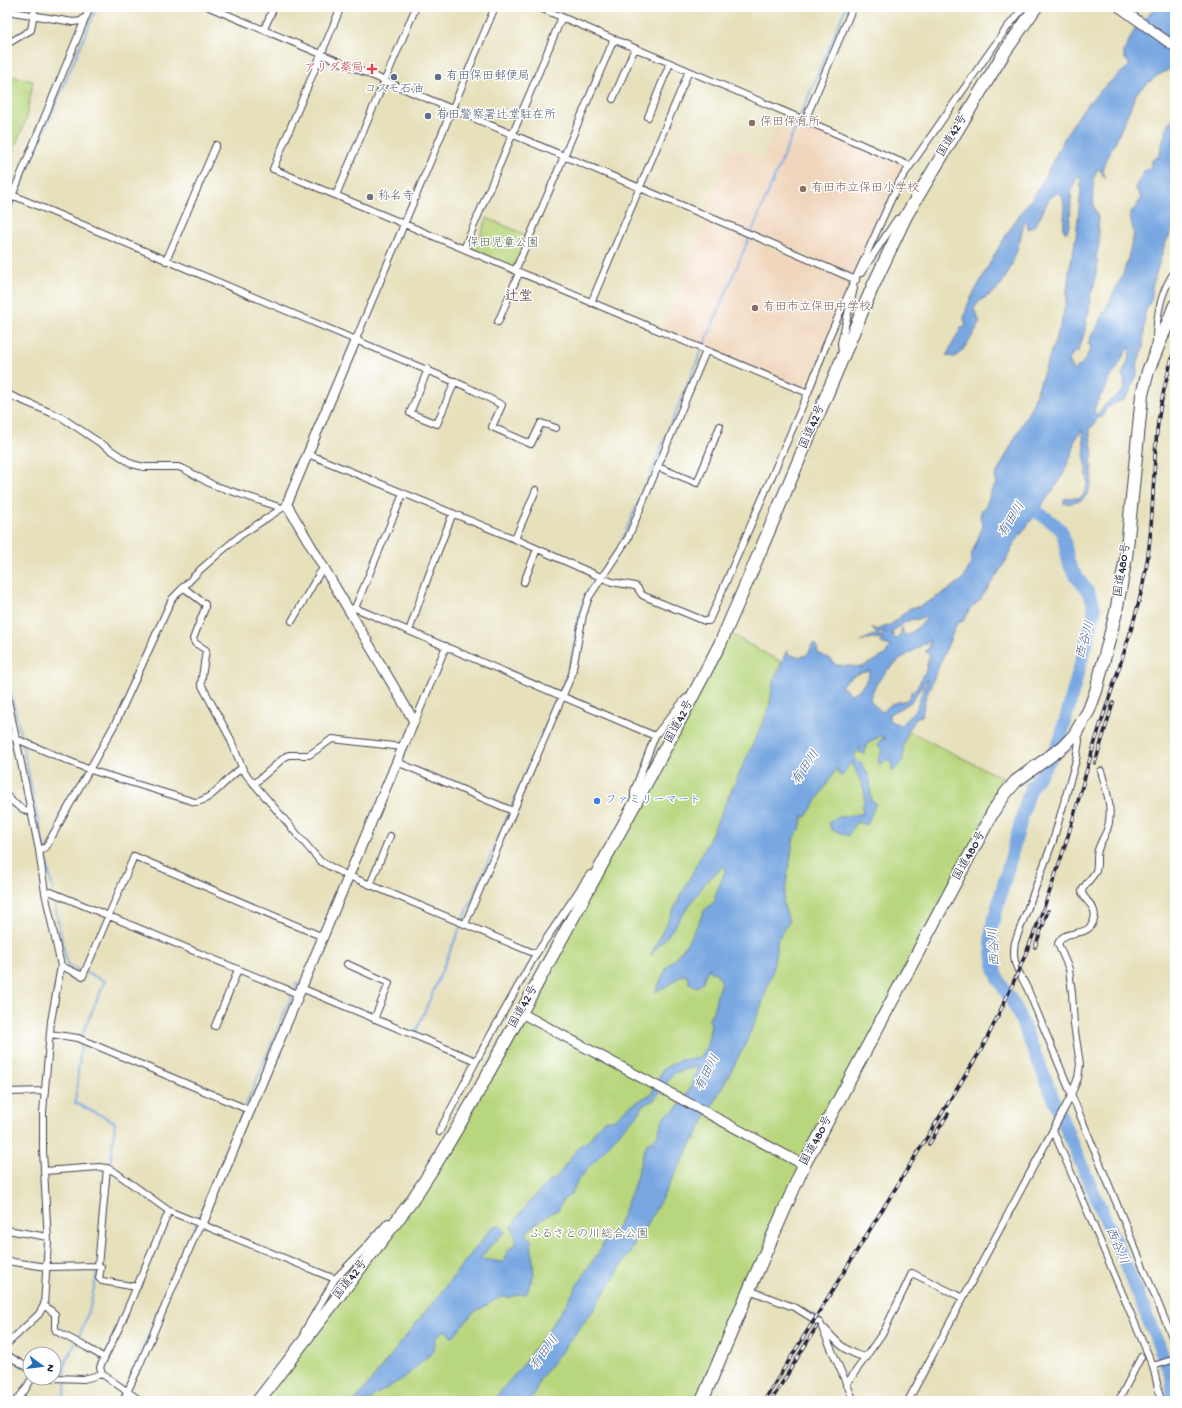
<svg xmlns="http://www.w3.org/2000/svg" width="1182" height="1408" viewBox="0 0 1182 1408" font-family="'Gochi Hand','Klee One',sans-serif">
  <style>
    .built { fill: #f0d6bc }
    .green { fill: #b8d67d; stroke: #6d7c5c }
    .water { fill: #78a7e1; stroke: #4d648e; fill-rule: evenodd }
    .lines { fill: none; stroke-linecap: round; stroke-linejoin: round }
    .stream { stroke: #78a7e1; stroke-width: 2 }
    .river { stroke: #78a7e1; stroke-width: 13 }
    .street-casing { stroke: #3f3e4e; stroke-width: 8 }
    .secondary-casing { stroke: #3f3e4e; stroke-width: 11 }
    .highway-casing { stroke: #3f3e4e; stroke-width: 14 }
    .street { stroke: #fff; stroke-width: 6 }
    .secondary { stroke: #fff; stroke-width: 9 }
    .highway { stroke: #fff; stroke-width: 12 }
    .rail-casing { stroke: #22223b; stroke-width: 3.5 }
    .rail { stroke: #fff; stroke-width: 2; stroke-dasharray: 6; stroke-linecap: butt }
    .health-dot { fill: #e0444e; stroke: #fff; stroke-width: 1.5 }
    .service-dot { fill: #5c6f8a; stroke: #fff; stroke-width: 1.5 }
    .education-dot { fill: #8d6e63; stroke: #fff; stroke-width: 1.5 }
    .worship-dot { fill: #6b7280; stroke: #fff; stroke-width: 1.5 }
    .shop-dot { fill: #3f7fe0; stroke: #fff; stroke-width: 1.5 }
    .labels { text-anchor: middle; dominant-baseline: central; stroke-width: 3; stroke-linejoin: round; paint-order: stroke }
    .health-label { font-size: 12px; fill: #be3a42; stroke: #fff; text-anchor: end }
    .service-label { font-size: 12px; fill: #4e5e75; stroke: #fff; text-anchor: start }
    .education-label { font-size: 12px; fill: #785e54; stroke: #fff; text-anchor: start }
    .street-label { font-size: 12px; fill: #22223b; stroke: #fff }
    .worship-label { font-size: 12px; fill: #5b616d; stroke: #fff; text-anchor: start }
    .park-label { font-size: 12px; fill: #566152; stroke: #fff }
    .shop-label { font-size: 12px; fill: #366cbe; stroke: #fff; text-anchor: start }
    .water-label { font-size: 13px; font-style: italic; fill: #495e86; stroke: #fff }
    .quarter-label { font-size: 14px; font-weight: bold; fill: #695156; stroke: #fff }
  </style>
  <rect width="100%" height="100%" fill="#fff"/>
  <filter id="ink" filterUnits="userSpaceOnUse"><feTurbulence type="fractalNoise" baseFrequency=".025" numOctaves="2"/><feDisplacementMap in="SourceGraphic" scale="8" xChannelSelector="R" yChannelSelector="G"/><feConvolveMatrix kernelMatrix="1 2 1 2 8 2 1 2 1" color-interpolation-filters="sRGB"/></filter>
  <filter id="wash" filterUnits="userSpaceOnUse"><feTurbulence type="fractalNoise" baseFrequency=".012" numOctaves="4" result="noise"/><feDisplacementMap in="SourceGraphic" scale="16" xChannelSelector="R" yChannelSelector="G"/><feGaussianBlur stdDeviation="0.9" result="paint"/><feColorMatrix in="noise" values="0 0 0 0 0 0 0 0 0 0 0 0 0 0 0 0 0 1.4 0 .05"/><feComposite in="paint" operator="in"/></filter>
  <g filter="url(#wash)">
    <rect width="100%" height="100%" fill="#e6e0bb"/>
    <!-- built -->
    <path class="built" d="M803,124L902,166L857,270L853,273H850L704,212L732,145L763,158L776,128L797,137Z
      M706,221L844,279L847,282L848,287L820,351V355L805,390L662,329Z"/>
    <!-- green -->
    <path class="green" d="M7,74L10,76L33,81L26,120L7,166V128L9,124L8,118L7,119Z
      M487,218L529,236L513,268L468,247L473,236L479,239Z
      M727,632L877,715L1008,781L995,799L878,1019L699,1401H261L411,1205Z"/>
    <!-- water -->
    <path class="water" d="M1157,7H1175V46L1171,56H1175V68L1173,67L1157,76L1137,92L1115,143C1111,148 1103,163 1103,169C1102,172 1104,176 1105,179L1101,171L1096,169V173L1093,180L1094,187L1093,196L1094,207L1098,218L1099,246L1096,256L1098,263L1094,285L1090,296L1089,312L1086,319L1087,324L1078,352L1073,353L1069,360L1073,371C1083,363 1087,359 1091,346L1088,344L1091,336L1097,327L1123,274L1128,258L1134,233L1130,217V212L1136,208L1141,197L1135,188L1144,171L1151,167V161L1159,156L1168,123L1173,119L1175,115V224L1165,244L1152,287V298L1145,313L1143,348L1138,362L1137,375L1129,393L1125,399C1115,404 1105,405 1103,417H1098L1093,426L1089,428L1093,454L1091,463C1094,471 1091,494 1083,499C1078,503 1070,503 1064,504V499L1069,498H1080L1084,494L1088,482L1086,471V463L1084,455L1085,450L1082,430L1074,442L1073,451L1061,479L1012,547C1011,552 1008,555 1006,561L980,600L970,609L963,621L957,623L925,699L922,716L917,717L908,731L903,747L904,750L903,760L893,772L891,763L886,759L880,766L878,760L882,751L881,747L878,746L880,740L886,738L880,736L866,745L865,754L860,753V747L854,757L857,761L861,763L870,778L871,801L876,803L867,825L856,822L848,836L831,829L829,822C838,815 850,816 861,814L863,810L862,807C871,790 856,778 853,762L847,767L844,774L840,776L838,773L837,768C826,784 817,802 805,818L803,815L800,830L794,836L783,903L789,921L778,939L772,973L761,1007L744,1047L716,1099L651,1218L620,1268L592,1312L540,1379L535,1393L529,1401H492L522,1366L563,1309L587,1269L601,1249L604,1240L617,1228L633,1188L646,1145L657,1136L664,1116L676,1110L689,1091L698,1066L674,1073L654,1100L642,1106L637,1116L626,1125L578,1180L572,1193L563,1200L558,1210C546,1215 536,1223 526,1233L531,1240L534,1274L526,1294C515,1293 513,1299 501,1297L473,1313L452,1338L445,1330L436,1337L434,1351L404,1378L372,1397L371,1401H355L493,1226H501L505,1232L490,1246L480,1259L503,1262L508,1250L516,1245V1239L512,1226L522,1211L548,1182L556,1178L580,1145L586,1143L604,1120H613L630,1106L651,1094L663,1069L680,1060L699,1058L707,1047L711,1023L708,1020L713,1011L721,980L716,973L710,972L709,967L702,983L697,987L689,983V979L687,976L682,975L669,985L655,992L667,967L684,948L699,922L704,911L716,900L714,898L726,869L724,866L706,882L671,931L650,956L705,848L769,709L773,683L787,650L789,655C802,657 808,659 812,644H816L818,653L833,661L835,665L862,667L885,655L890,646L881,643L883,639L879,640L874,638L860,641L874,635L881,636L887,633L885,632L877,634L872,628L877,630L892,624L910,608L921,606L947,591L963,579L971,564L972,553L983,526L980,516L982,509L986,506L992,489L997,483L995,477L1032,405L1061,324L1066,301L1069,272L1076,237L1081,190L1080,174C1064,192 1076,216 1066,233L1063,230C1064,220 1067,199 1059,193C1045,196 1043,217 1034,226C1032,227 1030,228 1028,229L1027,223L1024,222C1020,242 1011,277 995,291C987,299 981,296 974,309L980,322C972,336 968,347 955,357L946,356L961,328L966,327L964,318L968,304C984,275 999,244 1018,217C1023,208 1031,201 1036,193C1051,168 1060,142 1077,118C1092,95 1110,83 1130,65L1124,57V51L1136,27ZM1130,346L1129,358L1122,375C1131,392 1116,395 1106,404C1103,407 1100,411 1097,414H1094C1094,403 1101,396 1106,388C1108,385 1107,381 1109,379C1112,375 1115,372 1117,368C1121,361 1124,353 1130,346ZM924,617L927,619L912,632L904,636L902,627L900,635L896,639L894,638L892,632C899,627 904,621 914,619L915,620ZM930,640L929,648L925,651L930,655C927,662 927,669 924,675H922C921,682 918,687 913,692L912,690C908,705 901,699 892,704C888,706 886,710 882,712L873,704L870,699C878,670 907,655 930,640ZM870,671C867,681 861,691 851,694L841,686C848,677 859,672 870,671ZM927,679V683L924,686L917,708L901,725L892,722L889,720V714L905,706L911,702Z"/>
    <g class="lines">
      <!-- stream -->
      <path class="stream" d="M7,218L97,7
        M621,543L846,7
        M7,675L21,738
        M22,743L53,891
        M53,896L67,965L105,981L82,1035L75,1103L115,1122L110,1168
        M415,1034L570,669C574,650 574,629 580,611C587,587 603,569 617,550
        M1169,1369L1175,1370
        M130,1378L198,1220L297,983L299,984
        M62,1401L65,1392L66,1382L64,1369L66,1361L78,1339L84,1324L90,1307L97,1273"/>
      <!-- river -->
      <path class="river" d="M1023,504C1035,511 1051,519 1061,530C1065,535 1066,557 1070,566C1078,583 1096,594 1094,614L1060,740L1053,755L1032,786L1026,803L992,926L991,939L995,970L1000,982L1016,1008L1072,1143L1127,1268L1171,1375L1174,1401"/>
    </g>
  </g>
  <g filter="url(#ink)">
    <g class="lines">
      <defs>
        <path id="street" d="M209,7L757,237L856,280
          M341,7L273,169L808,393
          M538,7L835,133L910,166
          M7,11L73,22L81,21L84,18
          M264,29L274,7
          M7,44L31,30L35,7
          M613,99L635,48
          M648,117L670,63
          M805,120L853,7
          M12,195L467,387L502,405L492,427L531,444L541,423L556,428
          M336,195L416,7
          M7,208L90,7
          M464,249L562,17
          M166,261L216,145
          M515,271L614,39
          M861,273L897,219L905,217
          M591,303L689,71
          M498,322L519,273
          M356,339L495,7
          M1156,342C1156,316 1160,292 1175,271
          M842,353L841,343L854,288
          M428,369L410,413L437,424L455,381
          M7,394L61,417L132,464L144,467H178L184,469L213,485L282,508
          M308,454L515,539L612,582L635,586C640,588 639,594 644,596L705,621H709L808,393L829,337L899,182L984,60L1006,29L1024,7
          M658,467L697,483L720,426
          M515,539L536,490
          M524,582L537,549
          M183,587L205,604V608L193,639L195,643L206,650L201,684L229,736L244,772L320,861L342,873L536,954
          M355,608L403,494
          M349,609L355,608L655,736
          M292,621L319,574L324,568
          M409,631L428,577L453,513
          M7,695L39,850L45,893L61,966L51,1021L43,1112V1150L48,1242L44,1305L55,1314V1328L56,1331L86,1347L103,1357
          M414,721L417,717L446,646
          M1078,731L1079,741L1076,760L1053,841L1015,942C1011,964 1019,971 1028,990L1175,1344
          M7,735L90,770L195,802C211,802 228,776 242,768
          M397,762L513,811
          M254,784L286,756L289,755H309L332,739L403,747
          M7,796C14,804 21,810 31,812
          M638,800L634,797V791L655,736L684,700L686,698H690
          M39,850L46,847L116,722L172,599L201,569L224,549L241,535L287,505
          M370,885L390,836
          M45,893L51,892L298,994
          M465,924L572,674L583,615L589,597L628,538L706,351
          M347,964L389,983L374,1019
          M61,966L83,976L134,856L323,937
          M301,988L476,1061
          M215,1026L238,970
          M50,1034L78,1038L249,1110
          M7,1092L45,1091
          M1053,1130L1153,1366L1161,1401
          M439,1132L476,1061L536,954L590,874L593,875
          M107,1168L98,1266L101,1267L99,1278L102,1281L137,1287
          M44,1171L99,1167L107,1168L115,1172L169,1211L335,1279
          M7,1230L48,1237
          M7,1259L13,1262L47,1267L98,1266
          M749,1290L796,1308L820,1323L854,1401
          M963,1298L1069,1100L1078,1078L1080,1064L1074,1025L1072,993L1069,969L1058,944C1063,929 1083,937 1091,926C1103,907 1082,901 1082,891C1083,886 1093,877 1096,871C1098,864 1096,856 1098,850C1100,843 1104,837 1107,830C1114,811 1106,789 1101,771
          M825,1329C836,1341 849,1356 867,1357
          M306,1338L304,1332L335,1279L365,1248L388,1222L394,1224
          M7,1344L39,1314L44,1305
          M7,1355L30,1369
          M1153,1366L1175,1359
          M53,1378L84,1379L102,1374
          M846,1385L884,1331L912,1273L963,1298L908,1401
          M1119,1400L1141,1357
          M16,1401L25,1390L32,1378
          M123,1401L137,1371L198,1229L202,1224
          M141,1401L102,1374L100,1367L120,1326L169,1211"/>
        <path id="secondary" d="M1119,7L1175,47
          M521,1013L804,1165
          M202,1224L414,721L287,505L288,501L356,339"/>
        <path id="highway" d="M258,1401L411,1202L437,1162L472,1103L668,743L720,644L750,575L873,286L906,216L976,99L1004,53L1036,7
          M702,1401L749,1290L804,1165L994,810L1005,794L1016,781L1064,746L1075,734L1089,710L1096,691L1116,612L1126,558L1142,395L1148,371L1175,305"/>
      </defs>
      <!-- street casing -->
      <use href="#street" class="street-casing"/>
      <!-- secondary casing -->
      <use href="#secondary" class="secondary-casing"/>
      <!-- highway casing -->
      <use href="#highway" class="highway-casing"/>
      <!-- street -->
      <use href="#street" class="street"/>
      <!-- secondary -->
      <use href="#secondary" class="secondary"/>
      <!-- highway -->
      <use href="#highway" class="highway"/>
      <defs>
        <path id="rail" d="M1095,763L1113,703
          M1035,947L1048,911
          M929,1144L948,1114
          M764,1401L981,1050C1014,986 1041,921 1063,852C1075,815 1084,777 1096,739C1111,688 1132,637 1143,584C1154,534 1152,482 1157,431C1160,402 1167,375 1175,348
          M771,1401L817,1326"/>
      </defs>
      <!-- rail casing -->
      <use href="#rail" class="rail-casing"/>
      <!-- rail -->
      <use href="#rail" class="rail"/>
    </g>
  </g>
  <!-- markers -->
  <path class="health-dot" d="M370 63h4v4h4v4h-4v4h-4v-4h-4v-4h4z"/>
  <g class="service-dot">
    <circle cx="394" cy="77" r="4"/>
    <circle cx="438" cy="77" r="4"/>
    <circle cx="428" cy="116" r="4"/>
  </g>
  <g class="education-dot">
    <circle cx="752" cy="123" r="4"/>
    <circle cx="803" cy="189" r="4"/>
    <circle cx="755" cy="308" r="4"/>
  </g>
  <circle class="worship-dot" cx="370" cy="197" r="4"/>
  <circle class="shop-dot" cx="597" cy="801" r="4"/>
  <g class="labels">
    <!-- health labels -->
    <g class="health-label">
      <text x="364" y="69">アリダ薬局</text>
    </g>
    <!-- service labels -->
    <g class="service-label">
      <text x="446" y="77">有田保田郵便局</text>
      <text x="394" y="90" text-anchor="middle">コスモ石油</text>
      <text x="436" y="116">有田警察署辻堂駐在所</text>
    </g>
    <!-- education labels -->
    <g class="education-label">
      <text x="760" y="123">保田保育所</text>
      <text x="811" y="189">有田市立保田小学校</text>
      <text x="763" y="308">有田市立保田中学校</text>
    </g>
    <!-- street labels -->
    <g class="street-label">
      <text transform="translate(953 136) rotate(-59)">国道42号</text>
      <text transform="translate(813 427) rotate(-67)">国道42号</text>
      <text transform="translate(1123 570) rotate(-81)">国道480号</text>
      <text transform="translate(680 722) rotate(-62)">国道42号</text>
      <text transform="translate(970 856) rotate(-61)">国道480号</text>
      <text transform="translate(524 1007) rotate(-61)">国道42号</text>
      <text transform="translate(817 1141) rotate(-62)">国道480号</text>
      <text transform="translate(351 1280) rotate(-52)">国道42号</text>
    </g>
    <!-- worship labels -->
    <g class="worship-label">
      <text x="378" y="197">称名寺</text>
    </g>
    <!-- park labels -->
    <g class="park-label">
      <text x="503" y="244">保田児童公園</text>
      <text x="589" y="1235">ふるさとの川総合公園</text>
    </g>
    <!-- shop labels -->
    <g class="shop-label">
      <text x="605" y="801">ファミリーマート</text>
    </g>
    <!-- water labels -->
    <g class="water-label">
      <text transform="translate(1012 520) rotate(-58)">有田川</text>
      <text transform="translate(1086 640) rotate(-75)">西谷川</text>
      <text transform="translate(806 768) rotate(-56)">有田川</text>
      <text transform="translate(995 947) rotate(-94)">西谷川</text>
      <text transform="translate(708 1073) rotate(-63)">有田川</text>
      <text transform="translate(1116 1246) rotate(67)">西谷川</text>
      <text transform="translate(545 1353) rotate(-54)">有田川</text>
    </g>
    <!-- quarter labels -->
    <g class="quarter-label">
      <text x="519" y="297">辻堂</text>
    </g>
  </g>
  <!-- margin -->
  <rect width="1182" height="1408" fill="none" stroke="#fff" stroke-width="24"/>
  <!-- north arrow -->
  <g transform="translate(42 1366) rotate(105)"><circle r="19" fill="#ffffff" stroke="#a7a7b1"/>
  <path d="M0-3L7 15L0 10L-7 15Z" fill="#1f6fb2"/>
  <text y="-6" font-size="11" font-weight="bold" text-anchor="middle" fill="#22223b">N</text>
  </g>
</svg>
